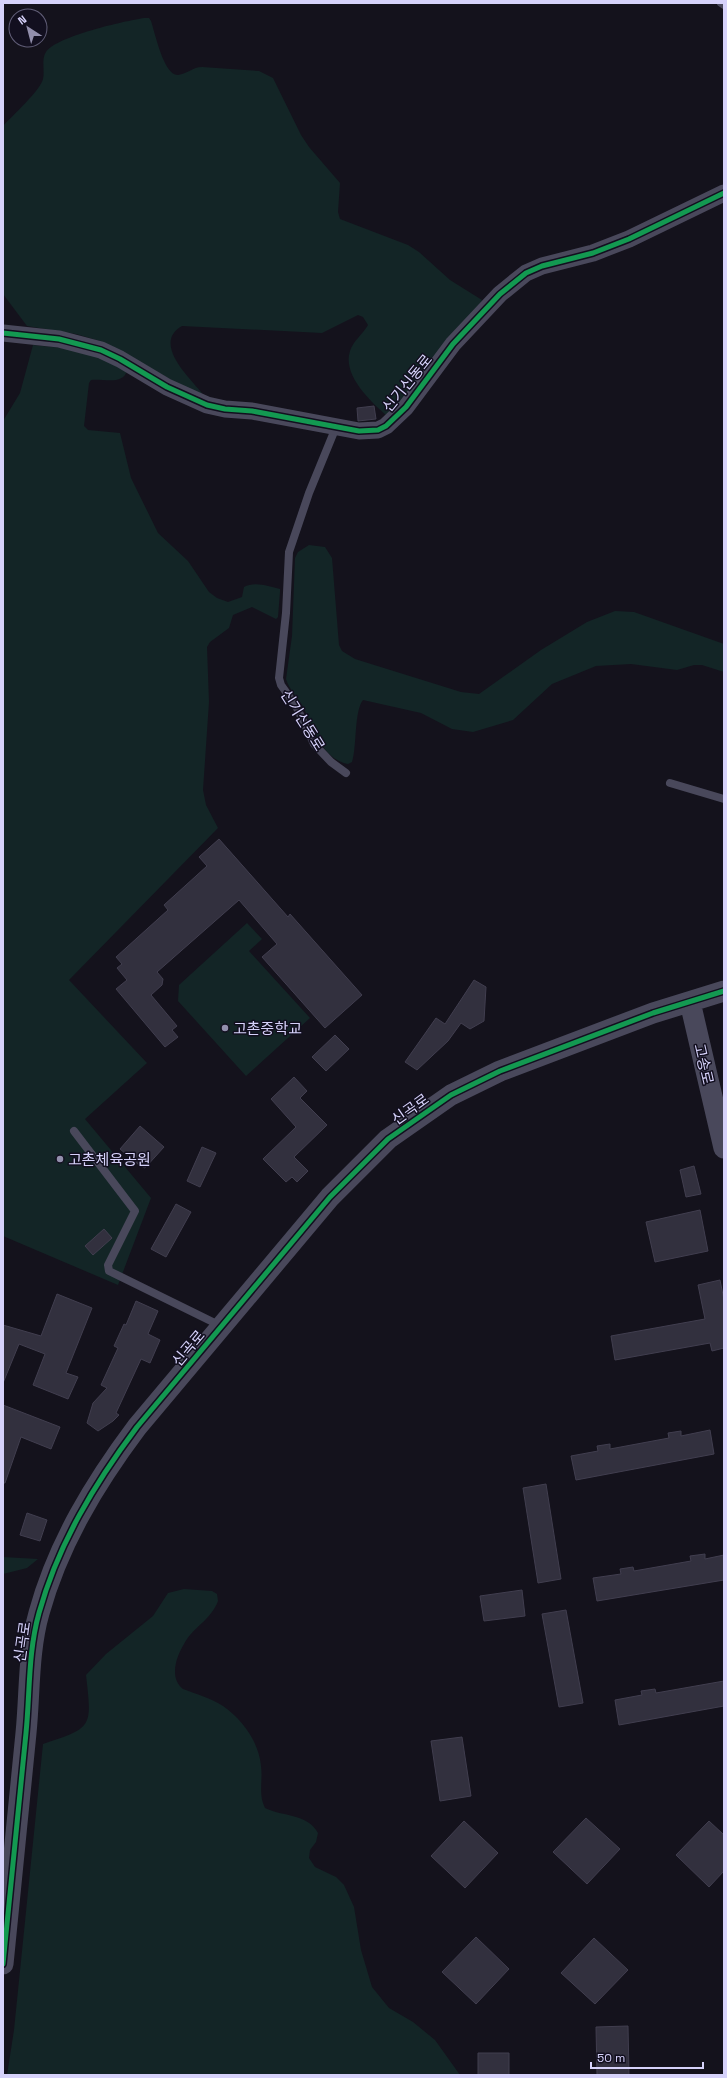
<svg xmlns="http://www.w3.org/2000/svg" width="727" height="2078" viewBox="0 0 727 2078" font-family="'Space Grotesk','Noto Sans KR',sans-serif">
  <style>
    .green { fill: #132526 }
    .building { fill: #32303e; stroke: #413e4f }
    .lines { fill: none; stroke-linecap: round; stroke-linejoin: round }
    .service { stroke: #49485b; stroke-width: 8 }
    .minor { stroke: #49485b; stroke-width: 17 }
    .tertiary { stroke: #49485b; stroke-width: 21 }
    .cycleway-casing { stroke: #120f1f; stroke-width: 8 }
    .cycleway { stroke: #139951; stroke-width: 5 }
    .poi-dot { fill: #928fac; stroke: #120f1f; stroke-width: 1.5 }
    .labels { text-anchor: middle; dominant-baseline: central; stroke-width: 3; stroke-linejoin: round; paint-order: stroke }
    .street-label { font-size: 15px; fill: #d6d2fa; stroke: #120f1f }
    .poi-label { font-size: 15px; fill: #d6d2fa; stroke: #120f1f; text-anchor: start }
  </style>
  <rect width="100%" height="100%" fill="#14121c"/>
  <!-- green -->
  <path class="green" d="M144,18H149L151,21C155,33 164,76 178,75C187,74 193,67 202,67L259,71L273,78L301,135L309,147L340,183L338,212L340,219L408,245L419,252L450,280L482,300L481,304L406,399L387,416C371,402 342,375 350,351C353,341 363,334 368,325L363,317L358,315L322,333L182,326C152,343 189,377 202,393L199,395L100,341L76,334L27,326L3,294V126C12,116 40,91 43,79C45,71 41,59 46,52C57,36 125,21 144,18Z
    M33,345L82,350L127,370C124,386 102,378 91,380L89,383L84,426L88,430L120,433L131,478L158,533L188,561L209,592L217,598L228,602L242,597L244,587C254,581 269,586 280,589V592L278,617L276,619L252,607L233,615L229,628L210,642L207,647L209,702L203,790L206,805L218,828L69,980L147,1063L85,1119L151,1198L118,1285L3,1236V421L20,393Z
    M309,545L325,547L332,558L339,645L342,651L355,659L461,692L479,694L541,650L587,622L615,611L634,612L724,644V672L702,665H694L677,670L631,664L596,666L552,684L513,720L473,732L452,729L421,713L363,700C354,711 357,747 352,762L348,764C321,759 313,725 302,705C297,697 289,689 286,679L292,636L295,558L298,552Z
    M247,923L262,939L249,951L310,1018L246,1076L178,1001L179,985Z
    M3,1557L38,1559L27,1568L3,1574Z
    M184,1589L212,1591L217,1594L218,1601C211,1620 193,1627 184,1644C176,1657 169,1678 183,1689C196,1694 211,1698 223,1706C242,1719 259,1742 261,1766C263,1781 258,1794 265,1808C283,1817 307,1813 318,1833L316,1842L310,1850L309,1858L315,1867L336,1877L344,1885L354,1907L361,1950L372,1987L389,2008L413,2022L435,2040L460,2075H7L14,2030L43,1744C93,1727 92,1728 86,1675L106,1654L153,1616L168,1593Z"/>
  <!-- building -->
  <path class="building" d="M374,406L376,419L358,421L357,408Z
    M219,839L288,917L290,914L362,995L325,1028L262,957L277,944L239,900L157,972L163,979L162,985L151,995L177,1026L172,1030L178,1037L165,1047L116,989L127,980L117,968L122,964L116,957L168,910L164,905L207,866L199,857Z
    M474,980L486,987L484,1021L470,1029L461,1023L448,1041L417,1070L405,1062L436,1018L445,1024Z
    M335,1035L349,1049L326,1071L312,1057Z
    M294,1077L307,1091L300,1098L327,1125L294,1157L308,1171L297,1182L292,1177L286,1182L263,1159L296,1127L271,1099Z
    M140,1126L164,1147L145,1168L139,1165L120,1149Z
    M202,1147L216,1153L200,1187L187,1181Z
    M694,1166L701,1194L686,1197L680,1170Z
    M176,1204L191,1212L166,1257L151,1249Z
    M700,1210L708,1251L655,1262L646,1222Z
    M104,1229L112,1238L93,1255L85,1246Z
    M720,1280L724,1300V1348L712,1351L710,1343L615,1360L611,1336L705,1319L698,1285Z
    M57,1294L92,1308L66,1373L78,1377L68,1399L33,1385L45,1354L19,1344L3,1383V1325L41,1336Z
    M136,1301L158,1311L148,1334L160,1340L150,1363L141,1359L116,1413L119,1415L113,1421L98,1431L87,1423L93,1403L107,1388L101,1385L118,1348L114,1346L124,1324L126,1325Z
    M3,1405L60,1427L51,1449L21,1437L5,1483H3Z
    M710,1430L714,1454L576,1480L571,1456L598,1451L597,1446L610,1444V1449L669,1438L668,1433L681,1431V1436Z
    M546,1484L561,1579L538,1583L523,1488Z
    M27,1513L47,1520L40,1541L20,1535Z
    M705,1554V1559L724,1555V1580L597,1601L593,1578L621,1574L620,1569L633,1567L634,1571L691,1561L690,1556Z
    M522,1590L525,1616L484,1621L480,1596Z
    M566,1610L583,1703L559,1707L542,1614Z
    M724,1681V1706L619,1725L615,1700L642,1695L641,1691L655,1689L656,1693Z
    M462,1737L471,1796L440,1801L431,1741Z
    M586,1818L620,1849L587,1884L553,1852Z
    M464,1821L498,1853L465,1888L431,1856Z
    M709,1821L724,1835V1871L709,1887L676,1855Z
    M476,1937L509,1969L476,2004L442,1972Z
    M594,1938L628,1970L595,2004L561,1973Z
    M628,2026L629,2075H597L596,2027Z
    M478,2053H509V2075H478Z"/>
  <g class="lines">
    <!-- service -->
    <path class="service" d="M721,3L724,5
      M336,427L309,493L289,552L286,613L279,678L281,685L296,706L314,744L331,762L346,773
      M670,783L724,799
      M74,1131L135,1211L108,1265L109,1271L221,1326"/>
    <!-- minor -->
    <path class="minor" d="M3,333L59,339L101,350L120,359L167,387L207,405L225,409L252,411L359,431L378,430L386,426L406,407L453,344L500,294L526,273L542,266L593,253L629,239L724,193"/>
    <!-- tertiary -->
    <path class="tertiary" d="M690,1002L724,1148
      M3,1964C11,1887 19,1810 26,1733C30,1693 28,1652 39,1613C58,1544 95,1483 137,1427L330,1197L388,1139L451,1095L500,1071L653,1013L724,991"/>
    <defs>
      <path id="cycleway" d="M3,333L59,339L101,350L120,359L167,387L207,405L225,409L252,411L359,431L378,430L386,426L406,407L453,344L500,294L526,273L542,266L593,253L629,239L724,193
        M3,1964C11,1887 19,1810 26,1733C30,1693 28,1652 39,1613C58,1544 95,1483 137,1427L330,1197L388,1139L451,1095L500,1071L653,1013L724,991"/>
    </defs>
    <!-- cycleway casing -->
    <use href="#cycleway" class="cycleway-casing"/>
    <!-- cycleway -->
    <use href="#cycleway" class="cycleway"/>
  </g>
  <!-- markers -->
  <g class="poi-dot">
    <circle cx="225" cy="1028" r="4"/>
    <circle cx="60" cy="1159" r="4"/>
  </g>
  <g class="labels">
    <!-- street labels -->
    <g class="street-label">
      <text transform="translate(407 383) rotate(-51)">신기신동로</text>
      <text transform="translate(303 720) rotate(58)">신기신동로</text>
      <text transform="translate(704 1064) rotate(77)">고송로</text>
      <text transform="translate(410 1109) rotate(-35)">신곡로</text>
      <text transform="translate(188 1348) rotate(-50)">신곡로</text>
      <text transform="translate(22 1642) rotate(-82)">신곡로</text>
    </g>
    <!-- poi labels -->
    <g class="poi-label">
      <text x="233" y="1028">고촌중학교</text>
      <text x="68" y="1159">고촌체육공원</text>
    </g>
  </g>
  <!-- border -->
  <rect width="727" height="2078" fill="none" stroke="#d6d2fa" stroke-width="8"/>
  <!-- north arrow -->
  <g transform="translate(28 28) rotate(324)"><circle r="19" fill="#120f1f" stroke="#605d77"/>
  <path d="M0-3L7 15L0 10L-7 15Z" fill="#928fac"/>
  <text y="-6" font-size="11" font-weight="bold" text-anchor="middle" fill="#d6d2fa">N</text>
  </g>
  <!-- scale -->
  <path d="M591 2062v6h112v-6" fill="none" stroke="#d6d2fa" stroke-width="2"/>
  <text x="597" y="2062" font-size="12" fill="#d6d2fa" stroke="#120f1f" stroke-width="3" paint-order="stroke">50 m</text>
</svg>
